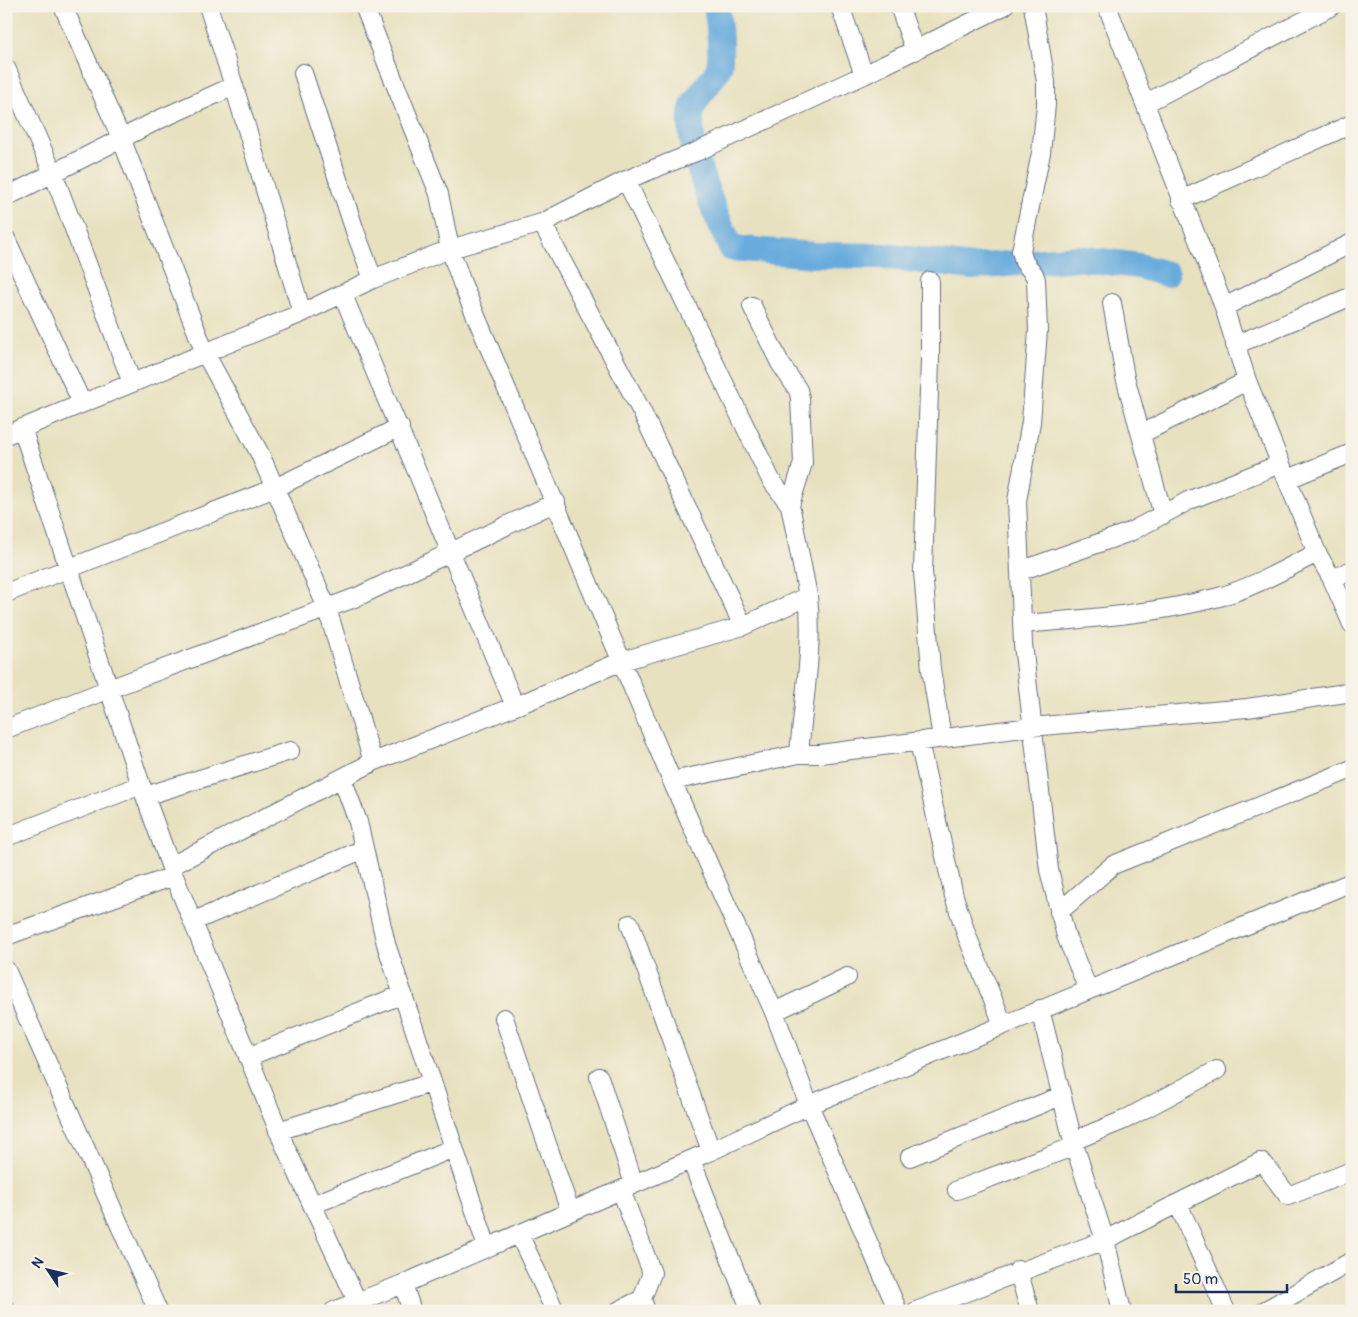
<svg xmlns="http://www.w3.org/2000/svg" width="1358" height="1317" viewBox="0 0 1358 1317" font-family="Pangolin,sans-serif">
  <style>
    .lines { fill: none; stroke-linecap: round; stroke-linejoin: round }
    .river { stroke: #68abdd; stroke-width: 26 }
    .street-casing { stroke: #636d80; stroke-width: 20 }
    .street { stroke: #fff; stroke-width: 18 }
  </style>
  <rect width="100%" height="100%" fill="#f7f3e8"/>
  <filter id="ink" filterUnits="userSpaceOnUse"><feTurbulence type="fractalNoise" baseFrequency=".02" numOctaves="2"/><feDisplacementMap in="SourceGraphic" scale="10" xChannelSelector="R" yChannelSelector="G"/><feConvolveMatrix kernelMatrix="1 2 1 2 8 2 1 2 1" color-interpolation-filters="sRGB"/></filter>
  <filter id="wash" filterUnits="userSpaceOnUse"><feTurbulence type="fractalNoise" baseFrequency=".0096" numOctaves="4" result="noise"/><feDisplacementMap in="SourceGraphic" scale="20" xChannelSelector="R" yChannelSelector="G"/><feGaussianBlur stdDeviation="1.12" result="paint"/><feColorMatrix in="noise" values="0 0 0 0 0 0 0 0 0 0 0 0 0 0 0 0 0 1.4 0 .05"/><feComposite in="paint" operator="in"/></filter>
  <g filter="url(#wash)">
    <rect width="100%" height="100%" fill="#e8e1c0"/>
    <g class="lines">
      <!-- river -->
      <path class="river" d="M716,6C719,19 722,55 719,67C714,81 692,99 691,113C688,153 714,211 731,248L814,255L884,256L972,267L1078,258L1139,266L1166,274"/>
    </g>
  </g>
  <g filter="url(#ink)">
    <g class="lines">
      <defs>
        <path id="street" d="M63,6L121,138L205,353L260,454L327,608L373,762
          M364,6L439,194L450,249L462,283L672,781L774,1012L809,1105L898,1311
          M840,6L864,75
          M899,6L915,51
          M1033,6L1046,82V105L1041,153L1021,251L1024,262L1034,274L1036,280L1038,330L1031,422L1017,501L1023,644L1049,870L1066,936L1088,989
          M1107,6L1224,307L1247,381L1317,553L1332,579L1352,624
          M6,68L53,173L132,383
          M303,73L355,231L373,279
          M234,86L302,313
          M1146,103L1332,6
          M6,197L158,120L234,86L208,6
          M1181,200L1352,124
          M542,223L642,412L743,626
          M6,239L82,403
          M930,281V361L923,571L931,669L942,738
          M343,295L515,706
          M1112,303L1125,377L1163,515
          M752,306L780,363L798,390L800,398L803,463L790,505
          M1224,307L1352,243
          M1235,345L1352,296
          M22,428L141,785L174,876L284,1144L357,1301
          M1141,434L1247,381
          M6,435L302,313L373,279L450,249L542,223L626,180L696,152L864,75L1004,6
          M1288,479L1352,453
          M1020,571L1130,532L1190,500L1280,464
          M1332,579L1352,570
          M6,593L275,488L400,427
          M1022,624C1088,619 1155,614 1219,597C1254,587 1285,569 1317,553
          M6,729L109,689L357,597L556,502
          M919,742L954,896L967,936L1003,1024
          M799,754C803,701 814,649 808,596
          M342,778L358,822L386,944L487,1247
          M672,781L799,754H820L1031,727L1247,708L1352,692
          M145,796L290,751
          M6,837L141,785
          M171,866L373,762L528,701L622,661L743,626L808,596L790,505L771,480L626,180
          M1059,912L1113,865L1352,769
          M194,921L364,849
          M630,924L711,1151
          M6,936L174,876
          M6,970L158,1311
          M1040,1009L1073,1141L1105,1240L1260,1162L1264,1164L1288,1196L1352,1171
          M774,1012L847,977
          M504,1018L570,1211
          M248,1057L403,994
          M599,1077L634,1184
          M278,1131L431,1083
          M1073,1141L1124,1120L1217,1070
          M910,1157L1061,1096
          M691,1160L751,1311
          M621,1190L652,1273L642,1299L646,1311
          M957,1190L1075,1146
          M1178,1204L1226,1311
          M312,1205L454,1148
          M519,1234L555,1311
          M1018,1270L1030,1311
          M403,1284L412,1311
          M6,1309L7,1311
          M334,1311L403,1284L711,1151L809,1105L1352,882
          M618,1311L642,1299
          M916,1311L1105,1240L1122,1311
          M1264,1311L1352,1261"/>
      </defs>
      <!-- street casing -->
      <use href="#street" class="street-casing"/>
      <!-- street -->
      <use href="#street" class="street"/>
    </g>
  </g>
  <!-- margin -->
  <rect width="1358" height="1317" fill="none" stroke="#f7f3e8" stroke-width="25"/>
  <!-- north arrow -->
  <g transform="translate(48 1270) rotate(305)" stroke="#f7f3e8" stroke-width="4" paint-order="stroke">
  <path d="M0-4L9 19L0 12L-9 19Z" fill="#1b2f5e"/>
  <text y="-8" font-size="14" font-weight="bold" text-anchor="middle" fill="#1b2f5e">N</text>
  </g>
  <!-- scale -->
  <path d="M1176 1284v8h111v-8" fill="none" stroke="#1b2f5e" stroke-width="2.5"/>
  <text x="1183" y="1284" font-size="15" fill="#1b2f5e" stroke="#f7f3e8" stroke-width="4" paint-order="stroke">50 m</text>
</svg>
